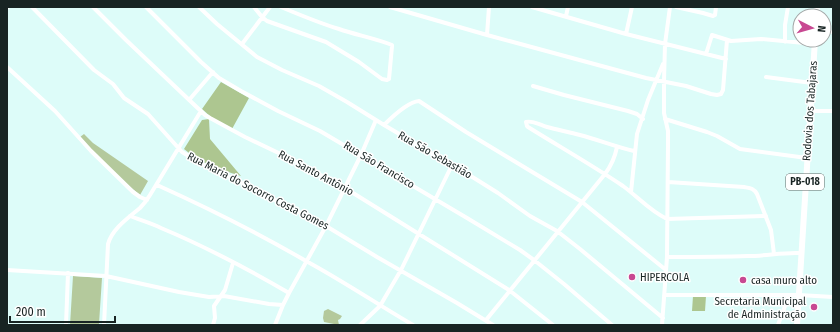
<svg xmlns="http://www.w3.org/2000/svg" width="840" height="332" viewBox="0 0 840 332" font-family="'Fira Sans Condensed',sans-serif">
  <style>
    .green { fill: #b4c99c }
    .forest { fill: #adc690 }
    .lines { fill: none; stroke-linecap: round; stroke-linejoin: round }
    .minor { stroke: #fff; stroke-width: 4 }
    .primary { stroke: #fff; stroke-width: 6 }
    .poi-dot { fill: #c84892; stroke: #fff; stroke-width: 1.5 }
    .labels { text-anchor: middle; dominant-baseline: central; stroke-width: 3; stroke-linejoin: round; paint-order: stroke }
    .shield { fill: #fff; stroke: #5d6665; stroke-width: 1 }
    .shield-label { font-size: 10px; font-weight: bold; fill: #182423 }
    .street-label { font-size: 11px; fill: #182423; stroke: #fff }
    .poi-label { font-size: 11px; fill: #182423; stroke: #fff; text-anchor: start }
  </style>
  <rect width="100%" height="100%" fill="#ddfcf9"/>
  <!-- green -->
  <path class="green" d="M84,134L93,143L148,181L140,195C118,177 97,158 80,137Z
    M73,276L102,278L99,324L70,325Z
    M328,309L342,316L340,319L338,320L339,325L324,322L323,318L324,311Z"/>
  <!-- forest -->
  <path class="forest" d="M221,82L249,98L232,129L211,117L202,109Z
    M209,119L210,139L241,176C219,169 202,164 184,149L202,120Z
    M693,296H706L705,311H692Z"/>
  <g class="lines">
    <!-- minor -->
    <path class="minor" d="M32,7L94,70L113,84L124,98L148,114L182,152L212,170L237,180L265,195L326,226L377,257L457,303L493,325
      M93,7L126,40L205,115L210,118L245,137L287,157L345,188L509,290L553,325
      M146,7L201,62L219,78L241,91L278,111L320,131L467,218L520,250L534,260L564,284L612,325
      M199,7L217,24L257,57L282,70L319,86L347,102L384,125L474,178L498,193L530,216L557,231L580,249L663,318
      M254,7L262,17L267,21L326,42L359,62L382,79L387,80L389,79L392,46V45C374,38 356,35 339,29C319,23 300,15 281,7
      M390,7L487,35L609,68L646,78L686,86L711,94L717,95L721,94L723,90L727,40
      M532,7L626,34L706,54L712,35L731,41L761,39L815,44
      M676,7L703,13L713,16L715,15L716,7
      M7,8L8,7
      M566,16L568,7
      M824,31L833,32
      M626,34L632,7
      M487,35L489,7
      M785,42V25L788,7
      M242,44L270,7
      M706,54L726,59
      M7,67L55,111L91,151L133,192L140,197L147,200
      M766,77L812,83
      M533,86L564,95L628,111L637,114L643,119
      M189,100L213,72
      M810,111H833
      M665,119L707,132L717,136L740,149L807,158
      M384,125C392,117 408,102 419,101L466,132L582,202L666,270
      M634,151C616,147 599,140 580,135C569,132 558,130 547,127C540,125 532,120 526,122L527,126L528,127C560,147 592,165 623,186C638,197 650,211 667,219L766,216
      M668,182L744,187C749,188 754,188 757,194L771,230L774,254
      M157,185C208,208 258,233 306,261C343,281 377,304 413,325
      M631,192L637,134L648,100L663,64
      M130,216C140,220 151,223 161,228C204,246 248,269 289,293
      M667,257C694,257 721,257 748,256C766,256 783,252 801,253
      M7,270L106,276L179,292L209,297L224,296L269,304L283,305
      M664,295H789
      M486,320L605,174C611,166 615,157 617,147
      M66,325L68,273
      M104,325L108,244C112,229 128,218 140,208C144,204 147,200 150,195L201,111
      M213,325L215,318L214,306L225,290L233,263
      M275,325L283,305L289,293L326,226L361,155L376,120
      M360,325L380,306L401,270L452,165
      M662,325L667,257L668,144V131L664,113V81L665,44L670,7
      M778,325L789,295H799L833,297"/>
    <!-- primary -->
    <path class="primary" d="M816,16L817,7
      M797,325L815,40"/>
  </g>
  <!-- markers -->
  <g class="poi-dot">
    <circle cx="632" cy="277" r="4"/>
    <circle cx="743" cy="280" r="4"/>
    <circle cx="814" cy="307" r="4"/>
  </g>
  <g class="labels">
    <!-- shield labels -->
    <rect class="shield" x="786" y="174" width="38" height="16" rx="3"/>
    <g class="shield-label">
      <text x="805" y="182">PB-018</text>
    </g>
    <!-- street labels -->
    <g class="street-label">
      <text transform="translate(810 111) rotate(-86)">Rodovia dos Tabajaras</text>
      <text transform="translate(435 155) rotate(30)">Rua São Sebastião</text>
      <text transform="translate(379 165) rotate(31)">Rua São Francisco</text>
      <text transform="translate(316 173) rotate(28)">Rua Santo Antônio</text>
      <text transform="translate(258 191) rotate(27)">Rua Maria do Socorro Costa Gomes</text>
    </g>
    <!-- poi labels -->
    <g class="poi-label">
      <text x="640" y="277">HIPERCOLA</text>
      <text x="751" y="280">casa muro alto</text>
      <text x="806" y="301" text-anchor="end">Secretaria Municipal<tspan x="806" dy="13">de Administração</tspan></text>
    </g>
  </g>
  <!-- border -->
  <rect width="840" height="332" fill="none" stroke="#182423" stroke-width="16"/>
  <!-- north arrow -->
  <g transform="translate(812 28) rotate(96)"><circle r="19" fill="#ffffff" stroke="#a3a7a7"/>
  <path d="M0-3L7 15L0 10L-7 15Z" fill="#c84892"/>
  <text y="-6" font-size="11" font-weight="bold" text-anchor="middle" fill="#182423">N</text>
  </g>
  <!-- scale -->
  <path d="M10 316v6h105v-6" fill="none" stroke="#182423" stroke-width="2"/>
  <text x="16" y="316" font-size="12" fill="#182423" stroke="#ffffff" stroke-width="3" paint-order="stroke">200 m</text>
</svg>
